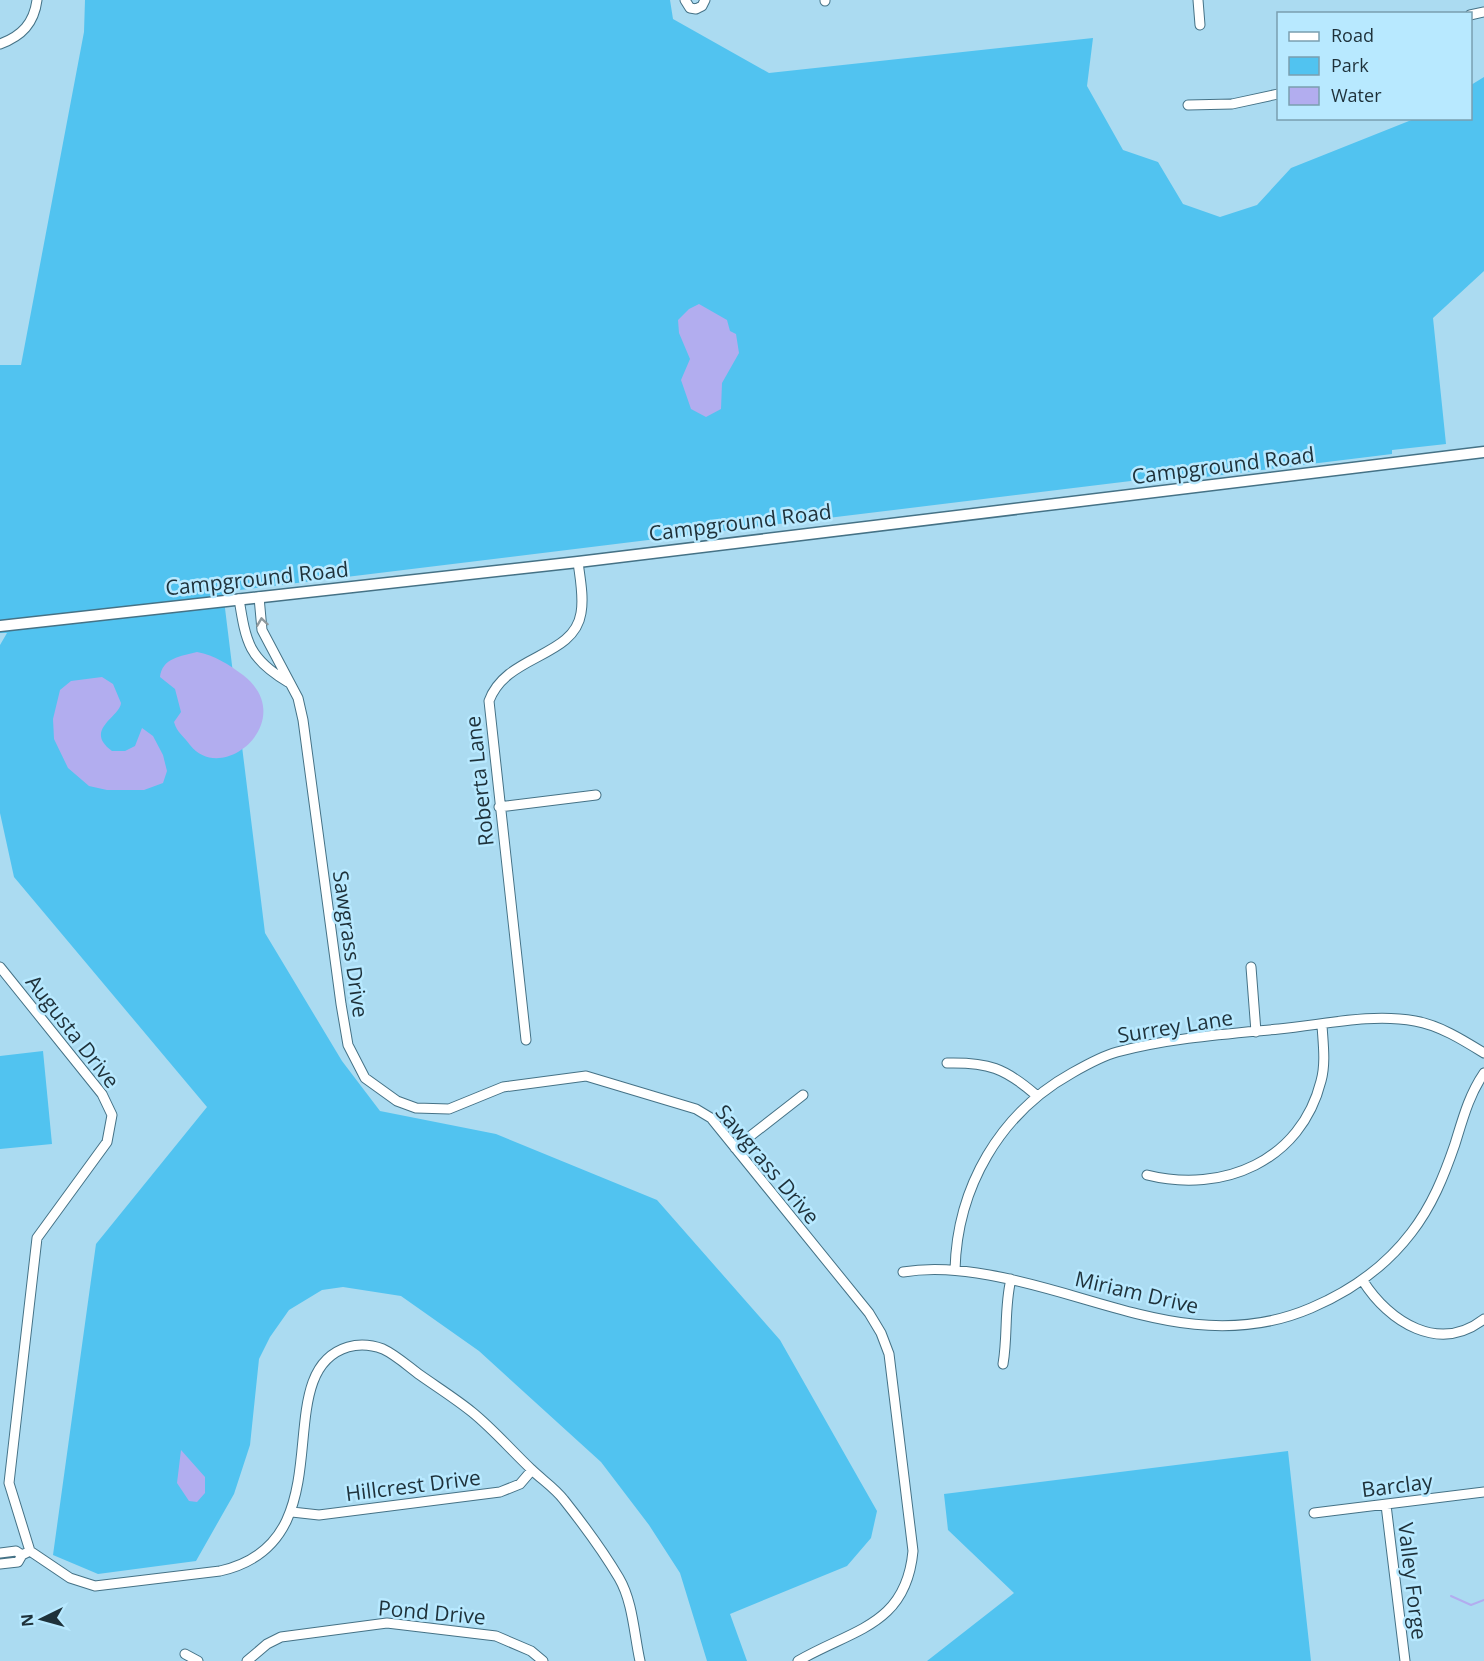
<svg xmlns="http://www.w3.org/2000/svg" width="1484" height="1661" viewBox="0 0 1484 1661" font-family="'Open Sans',sans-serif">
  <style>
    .green { fill: #51c3f0 }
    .water { fill: #b2adef }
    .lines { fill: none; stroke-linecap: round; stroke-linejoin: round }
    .stream { stroke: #b2adef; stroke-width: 2 }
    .minor-casing { stroke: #457286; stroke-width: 11 }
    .tertiary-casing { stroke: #457286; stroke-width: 13 }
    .minor { stroke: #fff; stroke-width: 9 }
    .tertiary { stroke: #fff; stroke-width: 10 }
    .oneway { stroke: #8e989c }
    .labels { text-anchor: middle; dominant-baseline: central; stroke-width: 5; stroke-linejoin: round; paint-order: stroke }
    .street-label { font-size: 21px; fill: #1e313a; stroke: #b8e9ff }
  </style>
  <rect width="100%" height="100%" fill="#abdbf1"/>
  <!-- green -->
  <path class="green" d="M85,0H670L673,19L769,73L1093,38L1087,86L1123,150L1158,162L1183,204L1220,217L1257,205L1291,168L1414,119L1470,118L1471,85L1484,77V271L1433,318L1446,444L1392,450V454L1181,480L1180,475L223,592L265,933L342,1061L380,1111L496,1134L657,1200L780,1340L877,1511L871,1538L847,1566L730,1614L747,1661H707L680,1573L649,1525L601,1462L479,1351L401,1296L343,1287L322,1290L289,1310L270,1337L259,1359L250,1445L234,1494L196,1561L98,1574L53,1555L96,1244L207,1107L14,877L0,813V645L7,633H0V365H21L84,32Z
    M43,1051L52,1144L0,1149V1056Z
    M1288,1451L1311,1661H927L1014,1593L948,1530L944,1494Z"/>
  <!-- water -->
  <path class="water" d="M699,304L727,320L730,331L736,334L739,353L722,383L721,409L706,417L691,409L681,380L690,359L679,333L678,320L689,309Z
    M197,652C215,655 229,665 243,675C300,719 223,787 190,745C184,736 177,733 174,722L181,712L175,689L160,677C162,658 181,656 197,652Z
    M102,677L113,684L121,703C120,717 83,730 112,751H125L135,746L142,728L153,736L163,755L167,771L163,783L144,790H107L89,786L68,768L54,739L53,719L60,690L71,681Z
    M181,1450L205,1477V1493L197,1502L189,1501L177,1483Z"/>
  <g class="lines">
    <!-- stream -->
    <path class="stream" d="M1451,1596L1471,1605L1484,1600"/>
    <defs>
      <path id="minor" d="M685,0L690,8L696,9L702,6L705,0
        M825,0V1
        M1198,0L1200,25
        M1470,15L1484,12
        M0,44C22,36 34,23 37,0
        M1188,105L1232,104L1278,94
        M259,597L262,630L298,698L303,720L341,1004L348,1045L365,1078L397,1101L416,1108L449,1109L503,1087L586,1076L696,1109L711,1118L869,1313L881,1333L889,1354L913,1551C906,1626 853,1629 798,1661
        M239,599C246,643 249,659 288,682
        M499,807L596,795
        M0,967L102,1094L112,1115L107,1142L37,1238L9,1483L30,1551
        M1251,967L1256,1032
        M526,1040L489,701C506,654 574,658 581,613C584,597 580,578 578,562
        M947,1063C988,1062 1005,1068 1036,1095
        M735,1148L803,1095
        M1147,1175C1223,1194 1301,1161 1321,1081C1326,1063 1323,1043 1322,1025
        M955,1270C957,1187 1000,1113 1072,1073C1086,1065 1102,1056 1117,1052C1169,1038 1226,1034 1279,1029C1323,1025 1370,1013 1415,1021C1439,1025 1463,1040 1484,1053
        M903,1272C932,1267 960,1270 989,1275C1099,1294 1199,1356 1311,1308C1351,1291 1385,1267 1411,1233C1432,1206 1444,1176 1455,1144C1463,1118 1469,1095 1484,1073
        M1363,1281C1389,1322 1439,1354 1484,1319
        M1003,1364C1008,1335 1004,1308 1011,1279
        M1386,1505L1405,1661
        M292,1512L319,1515L500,1492L520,1484L532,1470
        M1314,1513L1484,1492
        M30,1551L70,1578L95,1586L220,1571C350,1542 264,1372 348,1347C359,1344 372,1345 383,1349C396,1355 409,1367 420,1375C437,1387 456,1399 472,1412C493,1429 511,1450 531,1469C541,1479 555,1488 564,1500C583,1524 603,1551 619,1578C633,1602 634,1634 640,1661
        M0,1553L16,1551L22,1555
        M0,1564L18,1562L22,1555L30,1551
        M185,1654L198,1661
        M247,1661L267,1644L281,1637L387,1623L496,1636L531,1651L543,1661"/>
      <path id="tertiary" d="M0,626L578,562L1484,452"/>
    </defs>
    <!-- minor casing -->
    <use href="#minor" class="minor-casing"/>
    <!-- tertiary casing -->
    <use href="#tertiary" class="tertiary-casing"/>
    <!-- minor -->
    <use href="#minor" class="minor"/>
    <!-- tertiary -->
    <use href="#tertiary" class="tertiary"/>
  </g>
  <!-- one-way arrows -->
  <defs><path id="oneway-chevron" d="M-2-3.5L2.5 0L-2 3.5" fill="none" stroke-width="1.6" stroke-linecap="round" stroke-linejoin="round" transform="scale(1.5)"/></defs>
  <use class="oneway" href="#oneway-chevron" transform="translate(262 622) rotate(-98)"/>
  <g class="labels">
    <!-- street labels -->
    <g class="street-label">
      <text transform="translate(1223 465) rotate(-7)">Campground Road</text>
      <text transform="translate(740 522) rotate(-7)">Campground Road</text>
      <text transform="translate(257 578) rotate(-6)">Campground Road</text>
      <text transform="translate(479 781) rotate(-96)">Roberta Lane</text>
      <text transform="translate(351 944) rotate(82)">Sawgrass Drive</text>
      <text transform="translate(1175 1026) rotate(-9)">Surrey Lane</text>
      <text transform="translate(73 1031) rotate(52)">Augusta Drive</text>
      <text transform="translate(768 1164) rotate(50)">Sawgrass Drive</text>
      <text transform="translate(1137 1292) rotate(13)">Miriam Drive</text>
      <text transform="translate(413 1485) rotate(-7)">Hillcrest Drive</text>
      <text transform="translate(1397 1485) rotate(-7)">Barclay</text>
      <text transform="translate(1413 1581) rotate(83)">Valley Forge</text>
      <text transform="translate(432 1612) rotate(5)">Pond Drive</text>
    </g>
  </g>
  <!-- legend -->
  <rect x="1277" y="12" width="195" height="108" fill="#b8e9ff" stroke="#7a9fb0" stroke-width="1.5"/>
  <rect x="1289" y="32" width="30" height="9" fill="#ffffff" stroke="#7a9fb0" stroke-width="1.5"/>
  <text x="1331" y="42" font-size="18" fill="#1e313a">Road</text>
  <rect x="1289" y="57" width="30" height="18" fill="#51c3f0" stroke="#7a9fb0" stroke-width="1.5"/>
  <text x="1331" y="72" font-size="18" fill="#1e313a">Park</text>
  <rect x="1289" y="87" width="30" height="18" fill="#b2adef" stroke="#7a9fb0" stroke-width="1.5"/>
  <text x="1331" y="102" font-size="18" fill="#1e313a">Water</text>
  <!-- north arrow -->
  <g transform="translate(42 1619) rotate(265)" stroke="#b8e9ff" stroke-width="4.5" paint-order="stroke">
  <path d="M0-4.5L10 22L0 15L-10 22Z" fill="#1e313a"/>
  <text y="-9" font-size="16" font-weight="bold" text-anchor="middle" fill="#1e313a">N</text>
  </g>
</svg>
